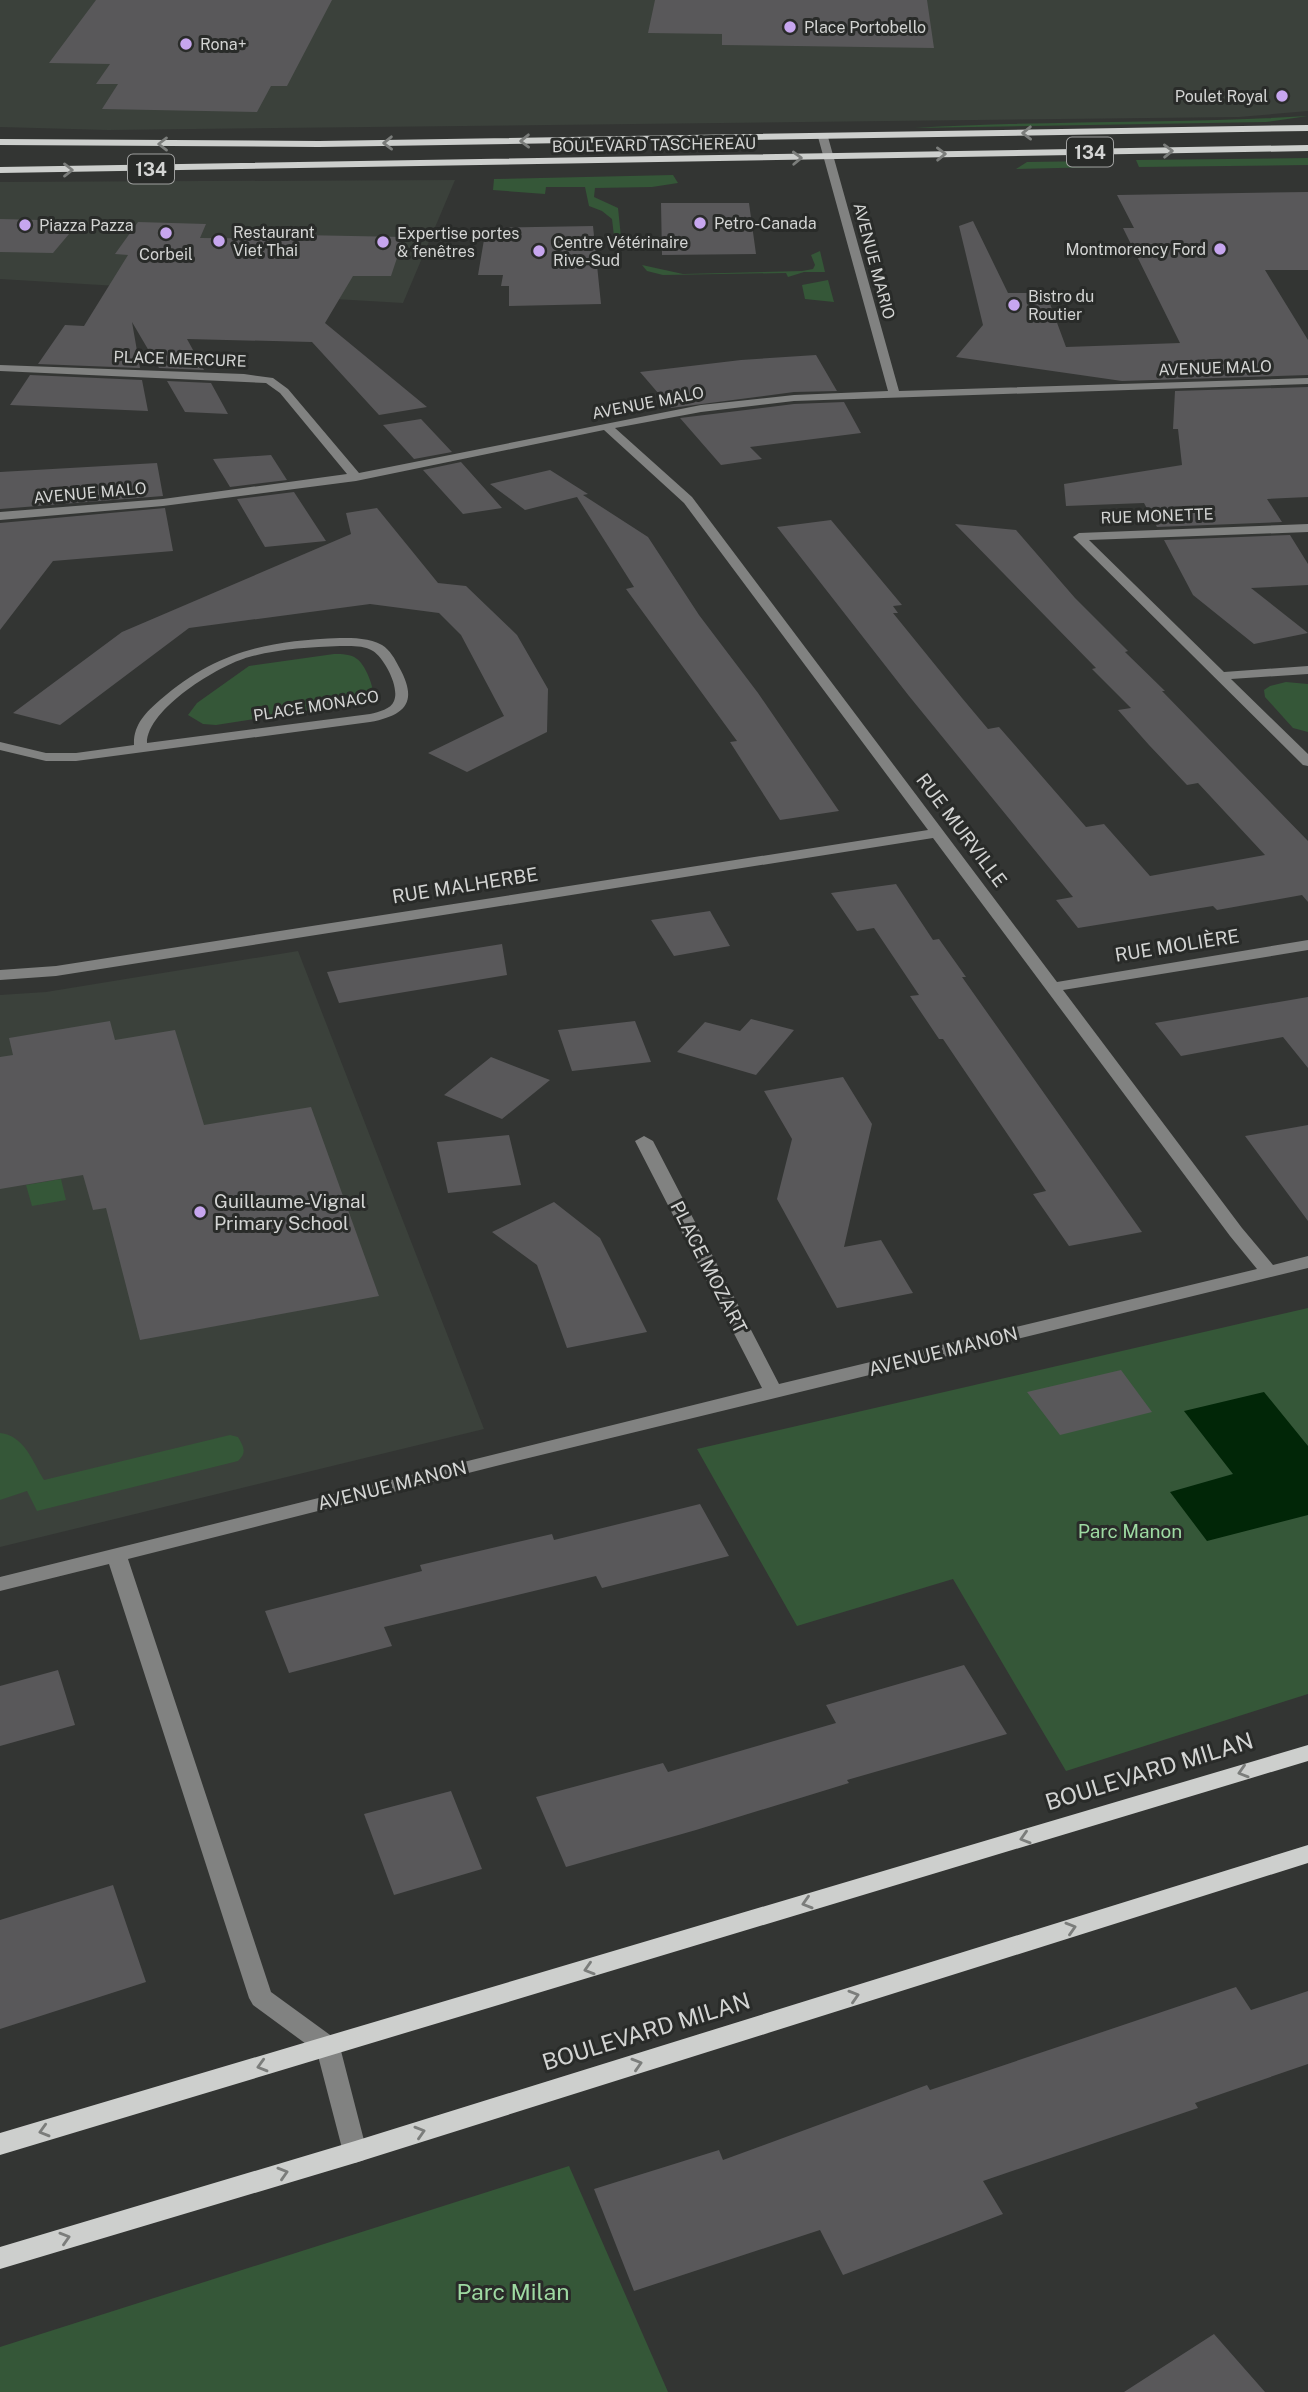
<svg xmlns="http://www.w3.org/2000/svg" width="1308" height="2392" viewBox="0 0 1308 2392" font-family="'Public Sans',sans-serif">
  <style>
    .built { fill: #3b413b }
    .green { fill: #355738 }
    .water { fill: #012607 }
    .building { fill: #59585a }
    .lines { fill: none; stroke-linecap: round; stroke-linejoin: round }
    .minor { fill: #818281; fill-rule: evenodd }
    .major { fill: #cdcfcd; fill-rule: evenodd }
    .oneway { stroke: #7b7d7b }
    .poi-dot { fill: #c7a6ef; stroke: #292b29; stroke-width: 2.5 }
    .labels { text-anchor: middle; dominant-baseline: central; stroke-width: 6; stroke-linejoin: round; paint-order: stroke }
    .far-poi-label { font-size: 16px; fill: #d3d4d3; stroke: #292b29; text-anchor: start }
    .far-street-label { font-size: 16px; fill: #d3d4d3; stroke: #292b29 }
    .shield { fill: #292b29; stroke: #a0a1a0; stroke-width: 2 }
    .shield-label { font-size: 18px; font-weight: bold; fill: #d3d4d3 }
    .street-label { font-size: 19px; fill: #d3d4d3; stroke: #292b29 }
    .poi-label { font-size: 19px; fill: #d3d4d3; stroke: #292b29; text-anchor: start }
    .park-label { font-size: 19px; fill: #9edaa2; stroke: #292b29 }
    .near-street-label { font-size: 23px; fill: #d3d4d3; stroke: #292b29 }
    .near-park-label { font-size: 23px; fill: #9edaa2; stroke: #292b29 }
  </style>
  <rect width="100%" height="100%" fill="#333533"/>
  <!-- built -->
  <path class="built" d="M0,0H1308V111L1239,117L108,130L0,127Z
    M455,180L403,303L0,279V182Z
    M298,951L484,1429L0,1547V995L46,992Z"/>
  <!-- green -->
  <path class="green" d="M1308,116L1266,122L914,128C1045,120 1177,124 1308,116Z
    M1308,158V165L1139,167L1136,160Z
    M1097,161L1101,167L1016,169L1027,162Z
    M673,175L678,183L652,187L595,188L594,197L618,208L622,247L620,248L615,245L612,219L602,211L589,206L585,187H546L545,194L493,190L494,179Z
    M820,251L825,272H804L788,277L786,273L663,275L647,271L642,265L683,274L802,271L813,269L815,265L811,255Z
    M828,280L834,302L805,299L802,285Z
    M334,654C342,654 351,654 357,659C366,665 377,693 372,701L216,725L203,724L188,715L197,703L249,666Z
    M1286,682L1308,684V732L1293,728L1265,697L1264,690L1270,686Z
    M61,1179L66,1200L32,1206L26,1185Z
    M1308,1308V1694L1066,1771L953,1579L797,1626L697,1449Z
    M0,1433C25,1436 32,1461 44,1480L230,1435L238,1437C244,1447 247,1453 238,1461L37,1511L27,1491L0,1500Z
    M569,2166L668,2392H0V2347Z"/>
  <!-- water -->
  <path class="water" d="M1264,1392L1308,1446V1515L1207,1541L1170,1492L1233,1474L1184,1411Z"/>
  <!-- building -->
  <path class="building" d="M96,0H332L287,86H271L257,112L102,109L118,84H96L110,64L49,63Z
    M655,0H927L934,48L722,45V34L648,33Z
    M1308,192V270H1265L1308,340V375L1122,381L956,357L983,325L959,226L973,221L1008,293H1046L1066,347L1180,343L1123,228H1134L1117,195Z
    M661,203H749L756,254L662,255Z
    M0,219L80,221L53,253L0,252Z
    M138,222L206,224L200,238L298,239L300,235L404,237L391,276H353L325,323L427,407L379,415L312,342L187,339L204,370L159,368L132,322L140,368L38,364L65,325L84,326L128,255L115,254Z
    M593,226L601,304L509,306V286H501L503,275H478L486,228Z
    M816,355L837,391L794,392L671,408L640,372L741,360Z
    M30,375L142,380L148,411L10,405Z
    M167,381L211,383L228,414L185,412Z
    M1308,387V497L1267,499L1282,522L1157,527L1144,503L1066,506L1064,484L1182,465L1178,429H1173L1175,391Z
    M844,402L861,433L750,447L762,459L721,465L680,418L794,404Z
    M421,419L452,452L414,459L383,425Z
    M271,455L287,480L230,487L213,459Z
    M461,462L502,508L463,514L423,470Z
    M157,463L163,496L0,509V472Z
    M550,470L588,494L583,495L648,537L699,615L758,693L839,811L780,820L730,742L737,741L626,589L634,587L577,497L525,510L490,484Z
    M294,492L326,541L265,547L237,499Z
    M165,508L173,551L53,561L0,630V523Z
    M377,508L438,583L466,586L517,635L548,689L547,732L467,772L428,753L504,716L461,635L439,613L370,604L189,628L60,725L13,713L122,632L351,534L346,513Z
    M831,520L902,605L893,606L898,613H893L962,698L988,729L999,727L1086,827L1104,824L1150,876L1265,855L1198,783L1187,785L1149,745L1118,710L1131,708L1092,669L1096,668L955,524L1016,530L1075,598L1128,651L1125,652L1165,691H1162L1308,841V902L1302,895L1217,910L1213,906L1078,928L1056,900L1073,897L909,696L777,527Z
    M1290,535L1308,564V585L1251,588L1308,633L1254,644L1193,595L1164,540Z
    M896,884L933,940L939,939L966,977H962L1142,1232L1069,1246L1033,1194L1046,1191L943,1039H939L910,996L919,995L874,928L857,931L831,893Z
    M710,911L730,946L674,956L651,920Z
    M502,944L507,975L339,1003L327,972Z
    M1308,997V1068L1283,1037L1181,1056L1155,1023Z
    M751,1019L794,1030L756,1075L677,1052L705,1022L740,1031Z
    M110,1021L115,1040L175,1030L204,1125L311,1107L379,1296L140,1340L106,1208L93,1210L83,1175L0,1189V1057L13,1055L9,1038Z
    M635,1021L651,1062L572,1071L558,1030Z
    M491,1057L550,1080L502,1119L444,1095Z
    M843,1077L872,1124L844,1247L881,1240L913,1293L837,1308L777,1199L792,1139L764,1091Z
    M1308,1125V1221L1245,1136Z
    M509,1135L521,1185L448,1193L437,1142Z
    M554,1202L600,1238L647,1332L567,1348L537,1265L492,1232Z
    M1121,1370L1152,1412L1060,1435L1027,1392Z
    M700,1504L729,1556L602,1588L596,1576L384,1627L392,1646L289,1673L265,1611L422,1571L420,1565L552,1534L554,1540Z
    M964,1665L1007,1734L847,1780L849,1783L696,1830L566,1867L536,1797L663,1763L668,1772L836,1723L826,1705Z
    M58,1670L75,1725L0,1746V1686Z
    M451,1791L482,1869L394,1895L364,1814Z
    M113,1885L146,1982L0,2029V1920Z
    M1236,1987L1251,2010L1308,1991V2064L1195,2103L1198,2108L983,2181L1003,2214L843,2275L820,2230L634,2291L594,2189L719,2150L723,2160L927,2085L930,2090Z
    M1214,2334L1265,2392H1124Z"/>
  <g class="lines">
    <!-- minor -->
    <path class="minor" d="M823,134L828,137L899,391L1308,378V384L794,401L701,412L615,428L692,497L1057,982L1308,940V950L1063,990L1242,1228L1273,1265L1308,1256V1268L496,1466L128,1559L271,1992L337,2040L340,2047L367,2152L364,2160L355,2163L346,2160L343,2152L317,2052L253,2005L249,1998L109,1564L0,1591V1577L762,1388L635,1141L644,1136L653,1141L779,1384L1257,1269L1230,1236L933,838L56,976L0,980V970L56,966L928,830L684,503L604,430L356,481L163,506L0,520V512L163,499L347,474L280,393L266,383L0,371V365L244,374L273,378L288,389L359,473L701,405L794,395L888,391L818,137Z
      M1308,524V532L1089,540L1224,672L1308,666V674L1231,679L1308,754V766L1303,765L1073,537L1079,533Z
      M340,638C354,638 370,638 382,645C390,650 395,659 399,667C418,701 407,715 370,722L76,761H46L0,750V742L46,753H76L134,745C133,725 146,712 160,700C217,651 266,641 340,638ZM340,646C351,646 363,645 373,651C384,658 400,687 394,701C391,709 379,712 370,714L147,743C147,709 219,665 249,657C278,649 310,647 340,646Z"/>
    <!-- major -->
    <path class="major" d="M1308,125V131L319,147L0,145V139L319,141Z
      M1308,145V151L0,173V167Z
      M1308,1745V1761L0,2155V2133Z
      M1308,1845V1863L355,2163L0,2269V2247L355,2141Z"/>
  </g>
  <!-- one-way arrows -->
  <defs><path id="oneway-chevron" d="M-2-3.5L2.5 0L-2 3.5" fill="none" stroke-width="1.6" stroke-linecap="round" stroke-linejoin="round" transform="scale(1.75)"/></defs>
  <g class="oneway">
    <use href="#oneway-chevron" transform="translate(1027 133) rotate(179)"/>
    <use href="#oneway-chevron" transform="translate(525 141) rotate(179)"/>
    <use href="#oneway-chevron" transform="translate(388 143) rotate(179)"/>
    <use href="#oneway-chevron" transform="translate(163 144) rotate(-180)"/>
    <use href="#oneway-chevron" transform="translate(1168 151) rotate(-1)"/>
    <use href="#oneway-chevron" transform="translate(941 154) rotate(-1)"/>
    <use href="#oneway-chevron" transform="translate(797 158) rotate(-2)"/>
    <use href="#oneway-chevron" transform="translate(68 170)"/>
    <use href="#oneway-chevron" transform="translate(1243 1772) rotate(163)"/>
    <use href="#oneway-chevron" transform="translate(1025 1838) rotate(163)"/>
    <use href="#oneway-chevron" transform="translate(807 1903) rotate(163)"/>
    <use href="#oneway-chevron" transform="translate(1071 1928) rotate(-17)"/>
    <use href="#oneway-chevron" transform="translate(589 1969) rotate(163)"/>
    <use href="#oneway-chevron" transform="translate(854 1996) rotate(-17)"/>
    <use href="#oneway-chevron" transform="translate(637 2064) rotate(-17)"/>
    <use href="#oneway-chevron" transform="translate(262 2066) rotate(164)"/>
    <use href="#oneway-chevron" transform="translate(44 2131) rotate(164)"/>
    <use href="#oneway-chevron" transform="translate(420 2132) rotate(-17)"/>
    <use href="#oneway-chevron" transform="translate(283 2173) rotate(-17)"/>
    <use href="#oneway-chevron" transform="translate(65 2238) rotate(-17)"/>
  </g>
  <!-- markers -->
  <g class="poi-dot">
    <circle cx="790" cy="27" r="7"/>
    <circle cx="186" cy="44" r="7"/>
    <circle cx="1282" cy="96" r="7"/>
    <circle cx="700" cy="223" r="7"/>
    <circle cx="25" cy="225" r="7"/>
    <circle cx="166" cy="233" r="7"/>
    <circle cx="219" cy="241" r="7"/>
    <circle cx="383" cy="242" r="7"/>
    <circle cx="1220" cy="249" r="7"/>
    <circle cx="539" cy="251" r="7"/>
    <circle cx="1014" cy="305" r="7"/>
    <circle cx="200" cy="1212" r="7"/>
  </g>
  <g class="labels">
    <!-- far-poi labels -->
    <g class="far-poi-label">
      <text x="804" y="27">Place Portobello</text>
      <text x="200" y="44">Rona+</text>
      <text x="1268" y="96" text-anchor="end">Poulet Royal</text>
      <text x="714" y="223">Petro-Canada</text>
      <text x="39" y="225">Piazza Pazza</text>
      <text x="233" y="232">Restaurant<tspan x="233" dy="18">Viet Thai</tspan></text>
      <text x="397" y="233">Expertise portes<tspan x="397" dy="18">&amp; fenêtres</tspan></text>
      <text x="553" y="242">Centre Vétérinaire<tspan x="553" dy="18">Rive-Sud</tspan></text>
      <text x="1206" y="249" text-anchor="end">Montmorency Ford</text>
      <text x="166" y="254" text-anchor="middle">Corbeil</text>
      <text x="1028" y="296">Bistro du<tspan x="1028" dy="18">Routier</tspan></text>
    </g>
    <!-- far-street labels -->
    <g class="far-street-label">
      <text transform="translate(654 145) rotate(-1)">BOULEVARD TASCHEREAU</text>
      <text transform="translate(874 261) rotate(75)">AVENUE MARIO</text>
      <text transform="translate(180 359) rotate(2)">PLACE MERCURE</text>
      <text transform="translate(1215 368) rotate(-2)">AVENUE MALO</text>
      <text transform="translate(648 403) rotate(-11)">AVENUE MALO</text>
      <text transform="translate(90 493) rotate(-5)">AVENUE MALO</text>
      <text transform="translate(1157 516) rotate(-2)">RUE MONETTE</text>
      <text transform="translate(316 706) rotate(-9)">PLACE MONACO</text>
    </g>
    <!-- shield labels -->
    <g class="shield">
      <rect x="1067" y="137.5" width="46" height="29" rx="5"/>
      <rect x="128" y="154.5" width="46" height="29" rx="5"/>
    </g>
    <g class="shield-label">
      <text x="1090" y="152">134</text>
      <text x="151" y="169">134</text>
    </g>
    <!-- street labels -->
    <g class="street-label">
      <text transform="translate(962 830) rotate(53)">RUE MURVILLE</text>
      <text transform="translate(465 885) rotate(-9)">RUE MALHERBE</text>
      <text transform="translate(1177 945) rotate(-9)">RUE MOLIÈRE</text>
      <text transform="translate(709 1267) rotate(63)">PLACE MOZART</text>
      <text transform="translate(943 1351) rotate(-14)">AVENUE MANON</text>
      <text transform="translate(392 1485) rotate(-14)">AVENUE MANON</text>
    </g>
    <!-- poi labels -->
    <g class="poi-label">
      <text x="214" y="1201">Guillaume-Vignal<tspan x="214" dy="22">Primary School</tspan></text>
    </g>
    <!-- park labels -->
    <g class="park-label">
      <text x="1130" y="1531">Parc Manon</text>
    </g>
    <!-- near-street labels -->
    <g class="near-street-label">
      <text transform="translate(1149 1771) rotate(-17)">BOULEVARD MILAN</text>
      <text transform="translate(646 2031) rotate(-17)">BOULEVARD MILAN</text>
    </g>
    <!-- near-park labels -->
    <g class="near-park-label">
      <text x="513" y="2291">Parc Milan</text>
    </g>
  </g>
</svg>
